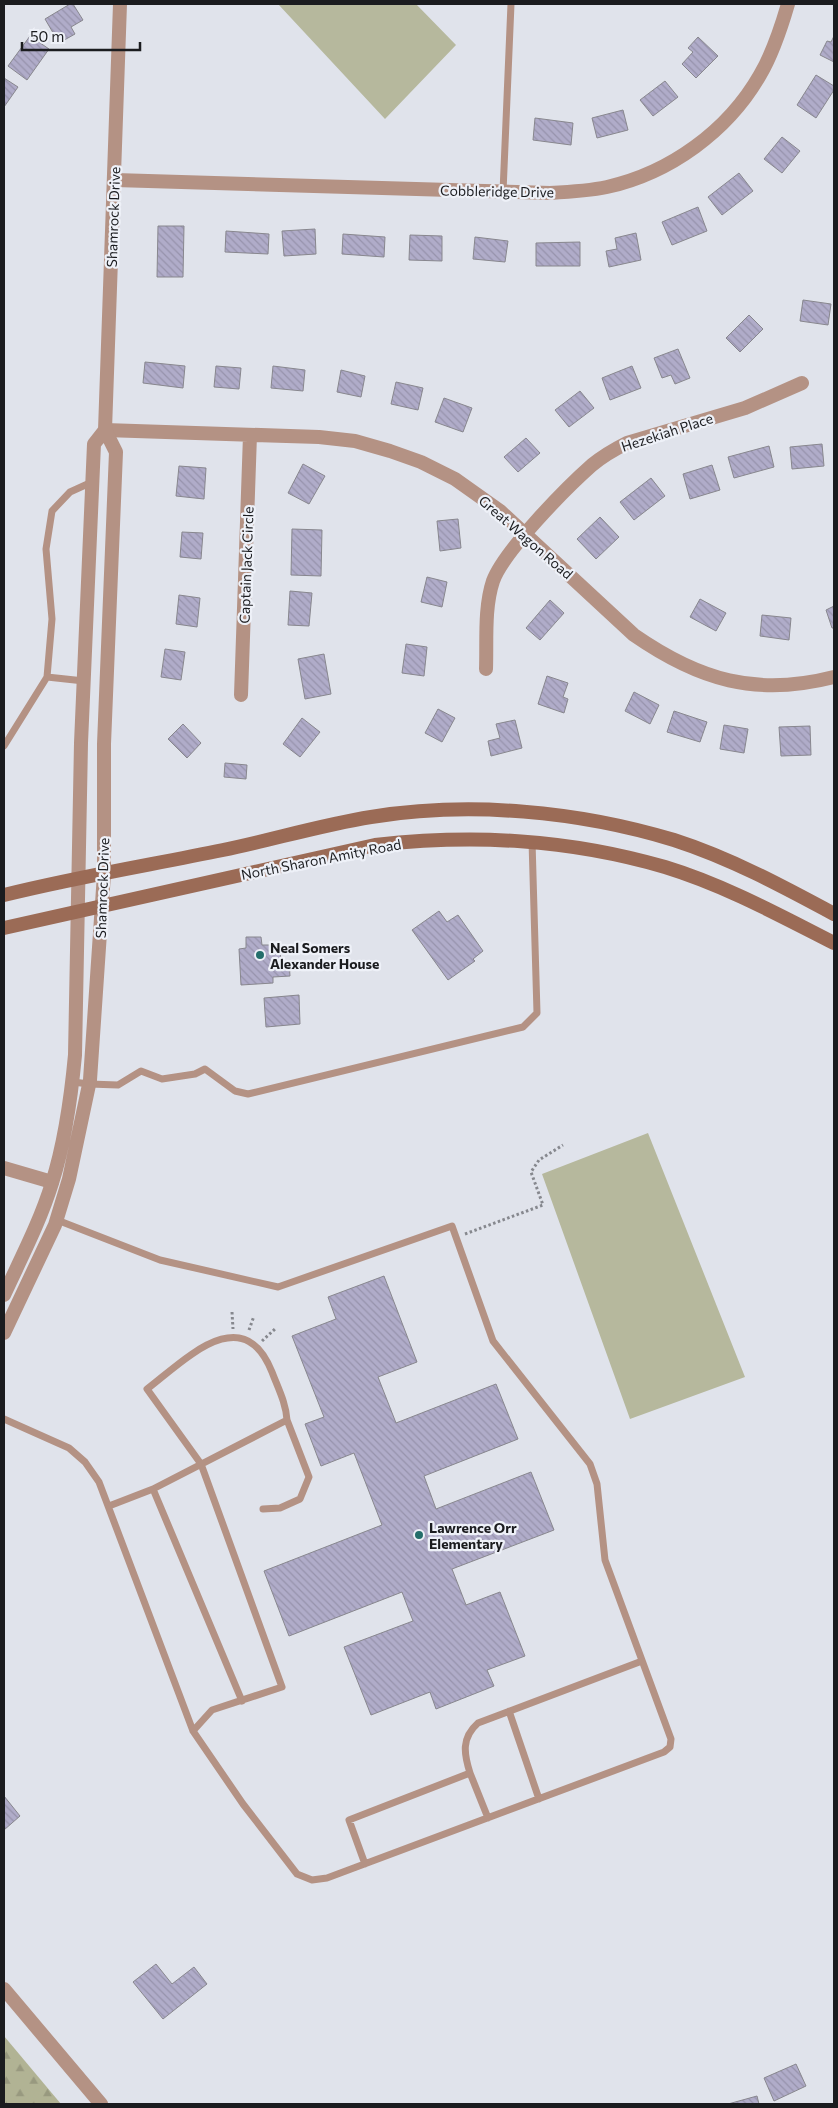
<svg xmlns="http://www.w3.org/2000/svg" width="838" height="2108" viewBox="0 0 838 2108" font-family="Commissioner,sans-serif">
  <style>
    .forest { fill: url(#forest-firs) }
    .pitch { fill: #b6b89d }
    .building { fill: url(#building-back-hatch); stroke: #88878e }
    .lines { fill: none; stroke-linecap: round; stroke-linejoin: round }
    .path { stroke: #86888e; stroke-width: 3; stroke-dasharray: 2.5 2.5; stroke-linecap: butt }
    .service { stroke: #b49284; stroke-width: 7 }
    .minor { stroke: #b49284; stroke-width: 14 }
    .tertiary { stroke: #b49284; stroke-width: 14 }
    .secondary { stroke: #9b6b56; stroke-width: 14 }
    .poi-dot { fill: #246e6b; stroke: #eef1f8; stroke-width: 2 }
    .labels { text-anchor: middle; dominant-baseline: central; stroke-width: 4.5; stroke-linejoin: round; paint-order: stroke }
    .street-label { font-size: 14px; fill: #1b1c1f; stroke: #eef1f8 }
    .poi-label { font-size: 14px; font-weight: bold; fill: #1b1c1f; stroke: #eef1f8; text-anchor: start }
  </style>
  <defs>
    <pattern id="forest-firs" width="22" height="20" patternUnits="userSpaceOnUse" patternTransform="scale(1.25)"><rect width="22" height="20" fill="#b1b394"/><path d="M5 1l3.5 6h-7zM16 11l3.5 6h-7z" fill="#98997f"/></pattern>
    <pattern id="building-back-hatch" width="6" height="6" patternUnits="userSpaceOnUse" patternTransform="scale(1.25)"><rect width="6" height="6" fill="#b0acc9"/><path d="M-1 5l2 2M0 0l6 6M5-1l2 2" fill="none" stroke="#9793ac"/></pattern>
  </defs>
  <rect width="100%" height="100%" fill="#e0e3eb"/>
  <!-- forest -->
  <path class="forest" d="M4,2036L61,2104H4Z"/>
  <!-- pitch -->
  <path class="pitch" d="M278,4H416L456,45L385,119Z
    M648,1133L745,1377L630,1419L542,1174Z"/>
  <!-- building -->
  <path class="building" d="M70,4H73L83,20L71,27L75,34L59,43L45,19Z
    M30,36L49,49L27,80L8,66Z
    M834,36V62L820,55L827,41L831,42Z
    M698,37L718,56L696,78L682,64L693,52L688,48Z
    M816,75L834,86V90L816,118L797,105Z
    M4,78L18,87L4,107Z
    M665,81L678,97L653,116L640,100Z
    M623,110L628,130L597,138L592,118Z
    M535,118L573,123L571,145L533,140Z
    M782,137L800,151L782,173L764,159Z
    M739,173L753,191L722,215L708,197Z
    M698,207L707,231L672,245L662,222Z
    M158,226H184L183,277H157Z
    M315,229L316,254L284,256L282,231Z
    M226,231L269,234L268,254L225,252Z
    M636,233L641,260L609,267L606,251L617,249L615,238Z
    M343,234L385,237L384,257L342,254Z
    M410,235L442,236V261L409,260Z
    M475,237L508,241L505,262L473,259Z
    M580,242V266H536V243Z
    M803,300L831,304L828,325L800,321Z
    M749,315L763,329L740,352L726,338Z
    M678,349L690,378L675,384L671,375L662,378L654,358Z
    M145,362L185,366L183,388L143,383Z
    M216,366L241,368L239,389L214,387Z
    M273,366L305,370L303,391L271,388Z
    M632,366L641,388L610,400L602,378Z
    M341,370L365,376L361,397L337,392Z
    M396,382L423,388L418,410L391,404Z
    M580,391L594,408L569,427L555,410Z
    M444,398L472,408L463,432L435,422Z
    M526,438L540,453L518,472L504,457Z
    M822,444L824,466L792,469L790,447Z
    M769,446L774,467L734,478L728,457Z
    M303,464L325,476L309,504L288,493Z
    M712,465L720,490L690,499L683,474Z
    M179,466L206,468L204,499L176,496Z
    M651,478L665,496L634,520L620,502Z
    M600,517L619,537L596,559L577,539Z
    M458,519L461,548L440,551L437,521Z
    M292,529L322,530L321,576L291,575Z
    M182,532L203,533L201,559L180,557Z
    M427,577L447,582L442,607L421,602Z
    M290,591L312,593L309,626L288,625Z
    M179,595L200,598L197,627L176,624Z
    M700,599L726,613L716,631L690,617Z
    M550,600L564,613L540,640L526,628Z
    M834,606V628H832L826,610Z
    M762,615L791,618L789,640L760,636Z
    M406,644L427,647L424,676L402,673Z
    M165,649L185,652L181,680L161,677Z
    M324,654L331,694L305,699L298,659Z
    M547,676L568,683L563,697L568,699L564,713L538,704Z
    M634,692L659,705L650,724L625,711Z
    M438,709L455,718L442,742L425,733Z
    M674,711L707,722L700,742L667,732Z
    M302,718L320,732L300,757L283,744Z
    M515,720L522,748L491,756L488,741L500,738L496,724Z
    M183,724L201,743L187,758L168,739Z
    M724,725L748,729L744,753L720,749Z
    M810,726L811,755L781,756L779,727Z
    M225,763L247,765L246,779L224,777Z
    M439,911L447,922L458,915L483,951L473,959L475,961L448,980L412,930Z
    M246,937H261L262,945H271V949H280L281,962L289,961L290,976L273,977V983L241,985L239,949L246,948Z
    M299,995L300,1024L266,1027L264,998Z
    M384,1276L417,1362L378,1377L396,1423L496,1384L518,1439L424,1476L436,1509L531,1472L554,1530L452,1569L466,1605L500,1592L525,1656L487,1670L494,1686L436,1709L430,1692L371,1715L344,1647L413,1621L402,1592L289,1636L264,1571L382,1525L354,1453L321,1466L305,1424L324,1417L292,1336L336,1319L328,1297Z
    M4,1796L20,1816L4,1830Z
    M156,1964L172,1984L194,1967L207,1984L163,2019L133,1982Z
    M796,2064L806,2086L774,2101L764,2078Z
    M757,2096L759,2104H728Z"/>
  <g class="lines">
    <!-- path -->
    <path class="path" d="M465,1234L543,1205L531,1172L539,1160L563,1145
      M232,1312L233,1329
      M249,1330L254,1316
      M262,1341L275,1329"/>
    <!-- service -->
    <path class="service" d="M503,192L511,4
      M47,677L52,619L46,549L52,511L70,492L92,482
      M4,746L47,677L84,681
      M73,1082L89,1084L118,1085L141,1071L162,1079L195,1074L205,1069L235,1091L248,1094L523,1027L537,1013L532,841
      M4,1419L69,1448L85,1462L99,1482L193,1731L243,1804L297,1874L312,1880L327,1878L664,1752L670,1747L671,1739L605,1560L597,1484L590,1464L493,1341L452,1226L278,1287L160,1260L57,1220
      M153,1489L242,1701
      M109,1506L153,1489L287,1420C286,1403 278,1388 272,1372C243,1299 185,1360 147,1389L201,1464L282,1687L212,1710L193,1731
      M263,1509L280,1508L300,1499L309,1477L287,1420
      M509,1711L539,1799
      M470,1773L488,1818
      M365,1864L349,1820L470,1773C464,1754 461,1738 478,1723L642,1661"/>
    <!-- minor -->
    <path class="minor" d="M115,180L550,193C569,192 588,191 607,187C670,173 728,131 760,75C773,53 781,28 788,4
      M105,430L319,437L355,441L390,451L421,462L455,479L500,511L634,635C699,680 756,697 834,677
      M486,669C487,641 484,608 493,581C504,551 566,488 592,465C603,456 615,449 627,443L745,408L802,383
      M241,695L250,435
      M4,1168L52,1182"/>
    <!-- tertiary -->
    <path class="tertiary" d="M4,1295C21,1258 40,1222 52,1183C65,1142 71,1098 75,1055L81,743L94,444L105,430
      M4,1333L55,1225L69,1179L90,1080L104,874V744L116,452L105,430L120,4
      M4,1989L101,2104"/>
    <!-- secondary -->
    <path class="secondary" d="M4,895C76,877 150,865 223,850C272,840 321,825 371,817C470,801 578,811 674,840C730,858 782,886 834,914
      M4,928L375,845C475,834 568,839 665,867C724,885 779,915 834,943"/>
  </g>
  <!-- markers -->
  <g class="poi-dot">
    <circle cx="260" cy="955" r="5"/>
    <circle cx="419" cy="1535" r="5"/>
  </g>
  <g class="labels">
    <!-- street labels -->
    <g class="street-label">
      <text transform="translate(497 191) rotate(1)">Cobbleridge Drive</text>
      <text transform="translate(113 217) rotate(-88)">Shamrock Drive</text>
      <text transform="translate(667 432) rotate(-18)">Hezekiah Place</text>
      <text transform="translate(526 537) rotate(41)">Great Wagon Road</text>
      <text transform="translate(246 565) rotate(-88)">Captain Jack Circle</text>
      <text transform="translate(321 859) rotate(-11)">North Sharon Amity Road</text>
      <text transform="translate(102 888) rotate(-88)">Shamrock Drive</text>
    </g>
    <!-- poi labels -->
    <g class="poi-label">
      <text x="270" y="947">Neal Somers<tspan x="270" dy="16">Alexander House</tspan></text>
      <text x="429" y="1527">Lawrence Orr<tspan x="429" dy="16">Elementary</tspan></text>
    </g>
  </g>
  <!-- border -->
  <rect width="838" height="2108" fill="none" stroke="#1b1c1f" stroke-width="10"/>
  <!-- scale -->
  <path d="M22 42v8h118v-8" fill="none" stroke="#1b1c1f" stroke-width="2.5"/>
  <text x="30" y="42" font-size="15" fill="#1b1c1f" stroke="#eef1f8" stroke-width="4" paint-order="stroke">50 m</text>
</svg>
